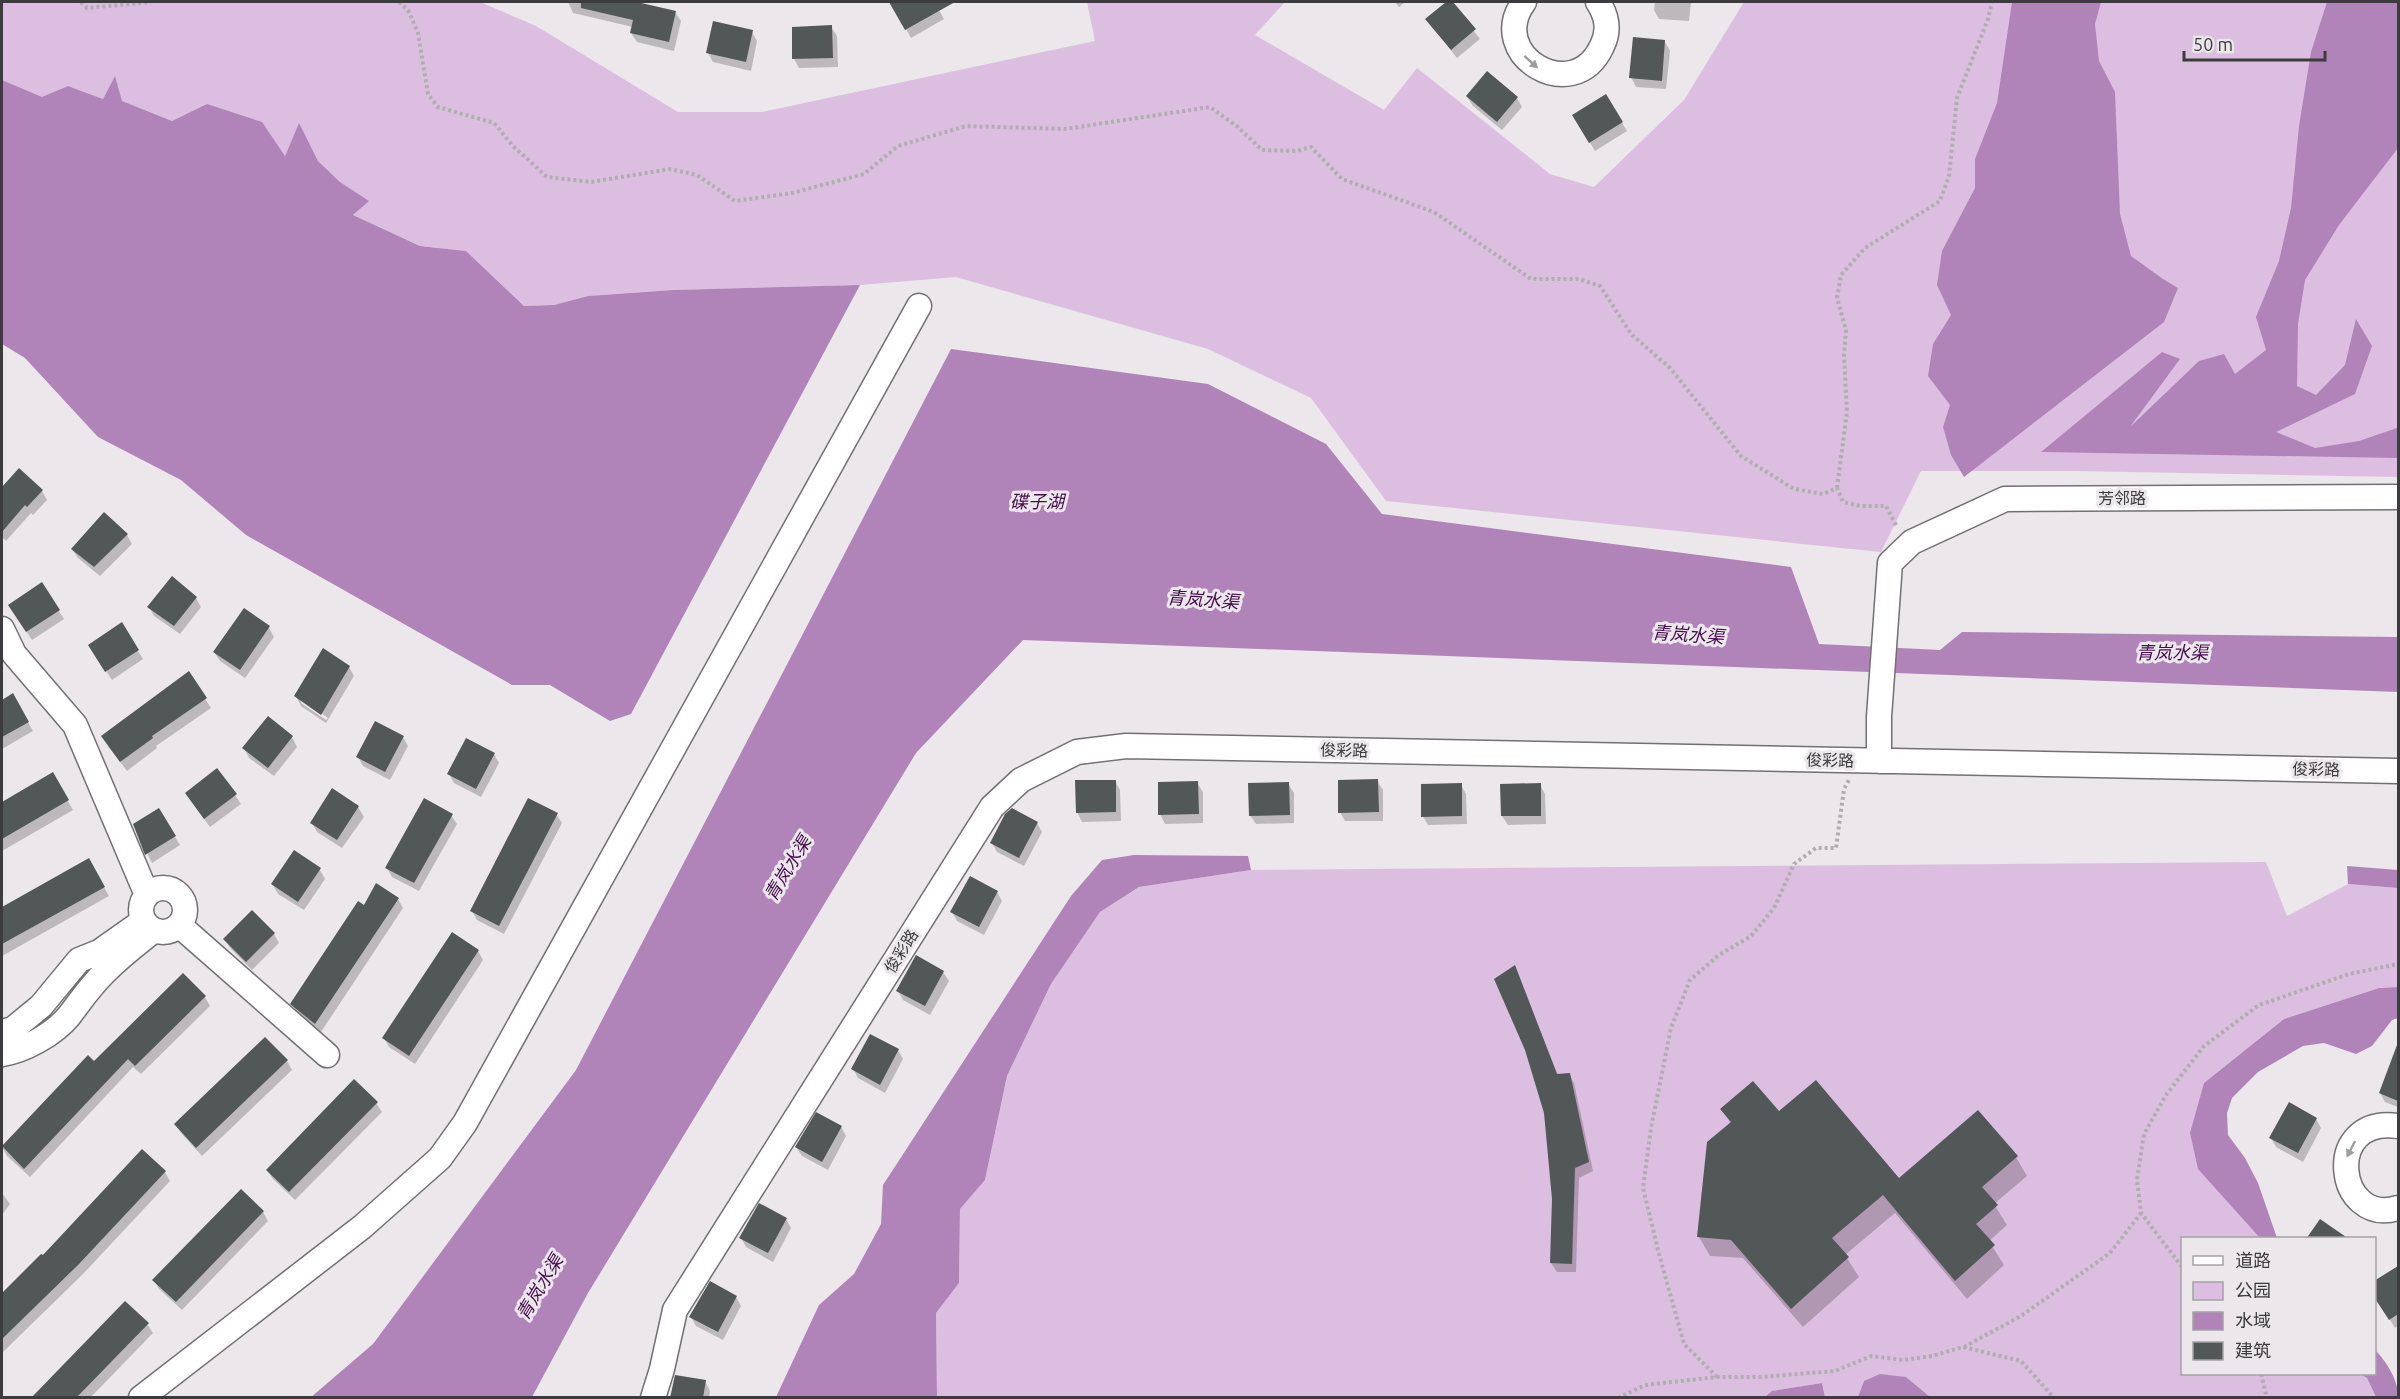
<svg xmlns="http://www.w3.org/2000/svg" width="2400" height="1399" viewBox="0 0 2400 1399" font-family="Ubuntu,'Noto Sans SC',sans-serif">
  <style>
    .green { fill: #dcbfe0 }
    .water { fill: #b184b9 }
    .shadow { fill: #0003; fill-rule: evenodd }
    .building { fill: #525757 }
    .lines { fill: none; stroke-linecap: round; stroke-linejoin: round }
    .minor-casing { stroke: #736f73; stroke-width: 27 }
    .path { stroke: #b0adb1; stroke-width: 4; stroke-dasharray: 3 3; stroke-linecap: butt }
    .minor { stroke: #fff; stroke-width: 24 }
    .oneway { fill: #9e9d9e }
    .labels { text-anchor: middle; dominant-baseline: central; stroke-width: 6; stroke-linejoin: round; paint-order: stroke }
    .street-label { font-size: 16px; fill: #3c3b3d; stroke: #ebe7eb }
    .water-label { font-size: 18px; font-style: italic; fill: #450b4e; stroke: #ebe7eb }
  </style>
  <rect width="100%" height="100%" fill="#ebe7eb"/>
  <!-- green -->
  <path class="green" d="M2,2H480L536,26L678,112H762L1095,41L1087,2H1285L1255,35L1384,110L1417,68L1550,174L1594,187L1684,100L1744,2H2398V477L2077,471H1921L1881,552L1386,501L1311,398L1208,349L956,277L860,285L673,290L588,296L554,305L524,306L466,251L420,246L353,215L368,201L340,182L318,161L299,124L285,156L207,105L172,121L121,101L115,77L103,99L68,86L42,98L2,80Z
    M2266,862L2287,916L2348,884L2398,888V987L2379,988L2284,1019L2204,1083L2260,1238H2182V1374H2360L2367,1378L2376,1397L1930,1398L1906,1377L1864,1381L1858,1398L1825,1397L1822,1383L1773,1391L1765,1398L937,1397L936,1313L959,1283L960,1209L985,1180L1007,1076L1051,984L1100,912L1139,887L1251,870Z"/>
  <!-- water -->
  <path class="water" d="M2012,2H2101L2095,24L2099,61L2115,92L2120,214L2131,256L2163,279L2178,288L2164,322L1964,477L1951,455L1943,427L1950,405L1928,376L1933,344L1951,315L1937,285L1942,251L1975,188V159L1997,103Z
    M2327,2H2398V148L2339,225L2305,280L2298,324L2297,386L2316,395L2345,365L2356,319L2372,346L2355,394L2276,432L2315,448L2359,441L2397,428L2398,423V458L2041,452L2162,352L2180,359L2130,427L2199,361L2224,354L2235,374L2266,350L2256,317L2279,261L2291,208L2299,126L2311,52Z
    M115,76L122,101L172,121L207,104L262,122L285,156L299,123L318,161L340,182L369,201L353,215L420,246L466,251L524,306L554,305L588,296L673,290L860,285L631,714L610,721L550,685H512L246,535L181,480L98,437L25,358L2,344V80L42,97L68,86L103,99Z
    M951,349L1208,384L1326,444L1382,514L1791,567L1819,644L1940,650L1962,632L2398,637V692L1023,640L916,753L588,1293L532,1397L310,1398L373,1344L576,1070Z
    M1134,855L1248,856L1251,870L1139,887L1100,912L1051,984L1007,1076L985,1180L960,1209L959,1283L936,1313L937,1397H776L819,1305L854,1274L881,1224L883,1185L1071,896L1102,860Z
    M2347,866L2398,870V888L2348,884Z
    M2398,987V1018L2392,1020L2372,1046L2356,1054L2324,1043L2303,1046L2258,1072L2232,1098L2227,1113L2228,1135L2245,1158L2258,1183L2277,1238H2260L2198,1169L2190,1133L2204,1083L2284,1019L2379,988Z
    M2375,1350C2386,1361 2399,1381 2398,1397H2376L2367,1378L2360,1374H2374Z
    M1880,1374L1906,1377L1930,1397H1858L1864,1381Z
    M1822,1383L1825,1397H1765L1772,1391Z"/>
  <!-- shadow -->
  <path class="shadow" d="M568,2H631L675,12L681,21L674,51L637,42L631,33L633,27L573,13Z
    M891,2H934L944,19L911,38Z
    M1395,2H1405L1399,7Z
    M1448,2H1451L1480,39L1457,58L1427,19Z
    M1655,2H1691L1689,21L1659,19L1654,10Z
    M831,27L837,36L838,67L799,68L794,59Z
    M752,32L757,41L751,71L713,62L708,53Z
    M1665,42L1670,51L1666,89L1636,87L1631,77Z
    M1606,96L1627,131L1595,151L1574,116Z
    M1467,97L1517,98L1522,107L1502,130L1473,106Z
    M19,470L42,491L47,500L33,515L31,513L6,541L2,537V489Z
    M127,535L132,544L100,576L78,558L72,549Z
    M196,598L201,607L180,634L154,616L149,607Z
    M58,610L64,619L32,640L15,614Z
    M244,610L269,628L274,637L245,678L220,661L214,652Z
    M121,625L143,659L112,680L95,654Z
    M349,667L354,676L326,723L301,706L296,696ZM301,699L328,718L326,720L301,703Z
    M189,673L211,708L156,746L157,748L127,771L108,746Z
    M12,695L33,731L2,749V702Z
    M268,719L292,737L297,747L274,776L249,758L244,748Z
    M403,737L408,746L390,780L363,766L358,757Z
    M494,754L499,763L481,797L454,783L449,774Z
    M52,774L73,810L2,851V803Z
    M1115,781L1120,790L1121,821L1082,822L1077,812Z
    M1377,781L1383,790V821H1345L1340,812Z
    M1197,783L1203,792V823L1165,824L1160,814Z
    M1288,784L1294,793V823L1256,824L1250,815Z
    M1461,785L1466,794L1467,824L1428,825L1423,816Z
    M1502,785H1540L1545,794L1546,824L1508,825L1502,816Z
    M333,791L358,807L364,817L342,848L317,832L312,823Z
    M235,795L241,804L210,827L192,802Z
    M158,810L180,845L152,863L134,825Z
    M556,814L562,823L504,934L477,920L472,911Z
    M451,815L457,824L419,891L392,877L387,868Z
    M1037,823L1042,832L1024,866L997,852L992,843Z
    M294,853L320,870L325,879L304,910L278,894L273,885Z
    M88,860L109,896L2,956V909Z
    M997,892L1002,901L984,935L957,921L952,912Z
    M398,899L403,908L321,1032L297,1013L292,1004L365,907Z
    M274,934L279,943L252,970L230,948L225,939Z
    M453,934L478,951L483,960L415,1064L389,1047L384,1038Z
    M1514,967L1558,1075L1569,1074L1574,1083L1593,1171L1579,1178L1576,1272H1557L1551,1263L1553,1199L1546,1113Z
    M943,972L949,981L930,1015L903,1000L898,991Z
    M205,997L210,1006L141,1074L133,1067L30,1177L7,1156L2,1147L88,1057L94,1063Z
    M265,1039L287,1061L292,1070L202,1156L181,1133L175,1124Z
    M898,1050L903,1059L885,1093L858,1078L853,1069Z
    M2391,1065L2398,1068V1107L2385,1102L2380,1093Z
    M376,1103L382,1112L295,1200L273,1179L267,1170Z
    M1722,1109L1779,1113L1898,1180L2016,1157L2027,1176L1994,1204L2007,1225L1989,1241L2004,1265L1967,1299L1895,1213L1845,1255L1859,1277L1803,1327L1743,1258L1710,1256L1699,1237L1731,1124Z
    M2316,1119L2321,1128L2303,1162L2276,1147L2271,1138Z
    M841,1127L846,1136L828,1170L802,1156L796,1147Z
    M165,1172L170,1181L84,1273L2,1353V1295L41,1256Z
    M241,1191L263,1212L268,1221L182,1310L159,1289L154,1280Z
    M2,1193L10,1204L2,1215Z
    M786,1219L791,1228L773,1262L746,1247L741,1238Z
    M2395,1270L2398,1276V1326L2395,1328L2375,1295Z
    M736,1297L741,1306L723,1340L696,1326L691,1317Z
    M147,1324L153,1333L90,1398H42Z
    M705,1381L710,1391L709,1398H672Z"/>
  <!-- building -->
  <path class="building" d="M581,2H637L676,11L669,42L630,33L633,20L581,8Z
    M889,2H955L905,30Z
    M1446,2H1453L1476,29L1451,50L1425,19Z
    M713,21L753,30L746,62L706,53Z
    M832,25L833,58L792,59V27Z
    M1633,37L1665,40L1662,81L1629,78Z
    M1487,71L1518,97L1497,122L1466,96Z
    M1606,94L1623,122L1589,143L1572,115Z
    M19,468L43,490L27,507L25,505L2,532V487Z
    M104,512L128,534L94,567L71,549Z
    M172,576L197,597L174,626L147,607Z
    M42,582L60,610L26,632L8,605Z
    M244,608L270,626L240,670L213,652Z
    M122,622L139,650L105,672L88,645Z
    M323,648L350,666L321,715L294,696Z
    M189,671L207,698L152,736L153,738L120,762L101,736Z
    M13,693L29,722L2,737V700Z
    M268,716L293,736L268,768L242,748Z
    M375,721L404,736L385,772L356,757Z
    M466,738L495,753L476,789L447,774Z
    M217,768L237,794L204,819L185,793Z
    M53,772L69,800L2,839V802Z
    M1378,779L1379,812L1338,813V780Z
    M1075,780H1116V812L1076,813Z
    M1198,781L1199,814L1158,815V782Z
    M1289,782L1290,815L1249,816L1248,783Z
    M1462,783V816L1421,817V784Z
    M1541,783V816H1501L1500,784Z
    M332,788L359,806L337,840L310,823Z
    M424,798L453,814L414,883L385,868Z
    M528,798L558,813L499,926L470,911Z
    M159,808L176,836L145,855L133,824Z
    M1012,808L1038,822L1019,858L990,843L1005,814Z
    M294,850L321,868L298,902L271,884Z
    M89,858L105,887L2,944V907Z
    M970,876L998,891L979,927L950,912Z
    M376,883L399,898L315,1024L290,1004L358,901L364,905Z
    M252,910L275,933L246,962L223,939Z
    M452,932L479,950L409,1056L382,1038Z
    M916,955L944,971L925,1006L896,991Z
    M1515,965L1557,1074L1570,1073L1589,1162L1575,1168L1572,1264L1550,1263L1552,1199L1544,1113L1525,1050L1494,979Z
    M183,973L206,996L135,1066L128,1059L24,1169L2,1146L88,1055L94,1061Z
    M870,1034L899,1049L880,1085L851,1069Z
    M265,1037L288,1060L196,1148L174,1124Z
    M2397,1045H2398V1101L2379,1093Z
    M354,1079L378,1102L289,1192L266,1170Z
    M1816,1080L1899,1178L1978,1110L2018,1156L1982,1187L1998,1205L1976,1224L1995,1245L1955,1281L1883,1195L1832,1238L1849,1257L1791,1309L1731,1240L1697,1237L1707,1142L1731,1122L1720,1109L1753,1081L1779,1111Z
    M2289,1102L2317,1118L2298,1153L2269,1138Z
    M816,1112L842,1126L822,1162L795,1147Z
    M142,1149L166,1171L79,1264L2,1339V1293L41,1254L43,1255Z
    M241,1189L264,1211L176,1302L152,1280Z
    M759,1203L787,1218L768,1253L739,1238Z
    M2320,1219L2349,1239H2306Z
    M2398,1266V1314L2389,1320L2374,1297V1281Z
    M710,1281L737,1296L718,1332L689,1317Z
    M125,1301L149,1323L76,1398H31Z
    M675,1375L706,1380L703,1398H670Z"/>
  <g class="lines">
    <defs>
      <path id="minor" d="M1524,2C1485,55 1574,108 1602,46C1610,30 1607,16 1598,2
        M2,629L14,654L75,725L147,895
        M1879,761V717L1890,563L1912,542L2005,499L2398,497
        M141 910a22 22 0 1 1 44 0a22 22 0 1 1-44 0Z
        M179,925L327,1055
        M2,1032L13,1029L41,1006L79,960L99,952L143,921
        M2,1054C24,1051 54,1034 69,1016C82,999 91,985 107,970C121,956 138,943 153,931
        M2398,1126C2322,1115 2336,1227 2398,1208
        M141,1398L362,1227L440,1158L465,1123L919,306
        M653,1398L662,1369L675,1310L992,807L1021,780L1077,752L1126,746L2398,771"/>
    </defs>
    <!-- minor casing -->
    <use href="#minor" class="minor-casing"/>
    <!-- path -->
    <path class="path" d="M81,2L87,8L151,2
      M399,2L408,10L418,33L428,94L438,107L494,123L513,146L547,177L591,182L670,169L697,175L735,201L792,193L864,174L898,146L966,126L1065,129L1210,107L1238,127L1262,150L1297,151L1311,147L1342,179L1434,212L1531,279H1579L1600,286L1632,335L1670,368L1741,456L1794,489L1823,494L1837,488L1843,502L1860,506H1886L1897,527
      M1837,488L1847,412L1844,356L1846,330L1837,298L1841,275L1865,248L1940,201L1949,176L1957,98L1988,19L1992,2
      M2182,1267L2141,1213L2137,1180L2144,1134L2166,1095L2204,1046L2259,1005L2349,974L2398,964
      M1964,1347L2021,1316L2110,1253L2141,1213
      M2261,1374L2267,1398
      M1717,1377L1684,1344L1659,1254L1643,1188L1651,1128L1671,1028L1690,980L1719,955L1751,936L1774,908L1794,864L1816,848H1836L1844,789L1849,780
      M1618,1398L1645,1385L1717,1377H1762L1835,1371L1871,1356L1903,1360L1932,1356L1963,1347L2021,1361L2054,1398"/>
    <!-- minor -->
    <use href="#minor" class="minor"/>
  </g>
  <!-- one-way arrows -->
  <defs><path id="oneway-solid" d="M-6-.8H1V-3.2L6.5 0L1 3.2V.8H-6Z" transform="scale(1.5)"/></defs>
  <g class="oneway">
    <use href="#oneway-solid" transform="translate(1531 62) rotate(42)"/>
    <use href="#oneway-solid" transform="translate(2351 1149) rotate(117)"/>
  </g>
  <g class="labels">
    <!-- street labels -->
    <g class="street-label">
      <text x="2122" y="498">芳邻路</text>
      <text transform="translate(1344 750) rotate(1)">俊彩路</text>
      <text transform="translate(1830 760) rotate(1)">俊彩路</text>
      <text transform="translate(2316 769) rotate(1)">俊彩路</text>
      <text transform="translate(901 951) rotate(-58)">俊彩路</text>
    </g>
    <!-- water labels -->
    <g class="water-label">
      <text x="1037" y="501">碟子湖</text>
      <text transform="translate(1203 599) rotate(4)">青岚水渠</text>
      <text transform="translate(1688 634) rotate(4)">青岚水渠</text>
      <text x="2172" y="652">青岚水渠</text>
      <text transform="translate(787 868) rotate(-59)">青岚水渠</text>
      <text transform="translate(539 1287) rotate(-59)">青岚水渠</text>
    </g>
  </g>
  <!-- border -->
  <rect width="2400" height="1399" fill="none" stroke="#3c3b3d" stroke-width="6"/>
  <!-- legend -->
  <rect x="2181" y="1237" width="195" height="138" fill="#ebe7eb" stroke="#a5a2a5" stroke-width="1.5"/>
  <rect x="2193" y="1256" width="30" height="9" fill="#ffffff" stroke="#a5a2a5" stroke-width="1.5"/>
  <text x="2235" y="1267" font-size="18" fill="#3c3b3d">道路</text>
  <rect x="2193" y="1282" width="30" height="18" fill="#dcbfe0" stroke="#a5a2a5" stroke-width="1.5"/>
  <text x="2235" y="1297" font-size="18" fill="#3c3b3d">公园</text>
  <rect x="2193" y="1312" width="30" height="18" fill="#b184b9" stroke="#a5a2a5" stroke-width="1.5"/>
  <text x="2235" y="1327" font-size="18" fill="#3c3b3d">水域</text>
  <rect x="2193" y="1342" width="30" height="18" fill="#525757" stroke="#a5a2a5" stroke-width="1.5"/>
  <text x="2235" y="1357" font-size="18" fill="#3c3b3d">建筑</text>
  <!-- scale -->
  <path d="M2184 51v9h141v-9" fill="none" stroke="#3c3b3d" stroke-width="3"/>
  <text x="2193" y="51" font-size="18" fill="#3c3b3d" stroke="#ebe7eb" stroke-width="4.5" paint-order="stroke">50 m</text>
</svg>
